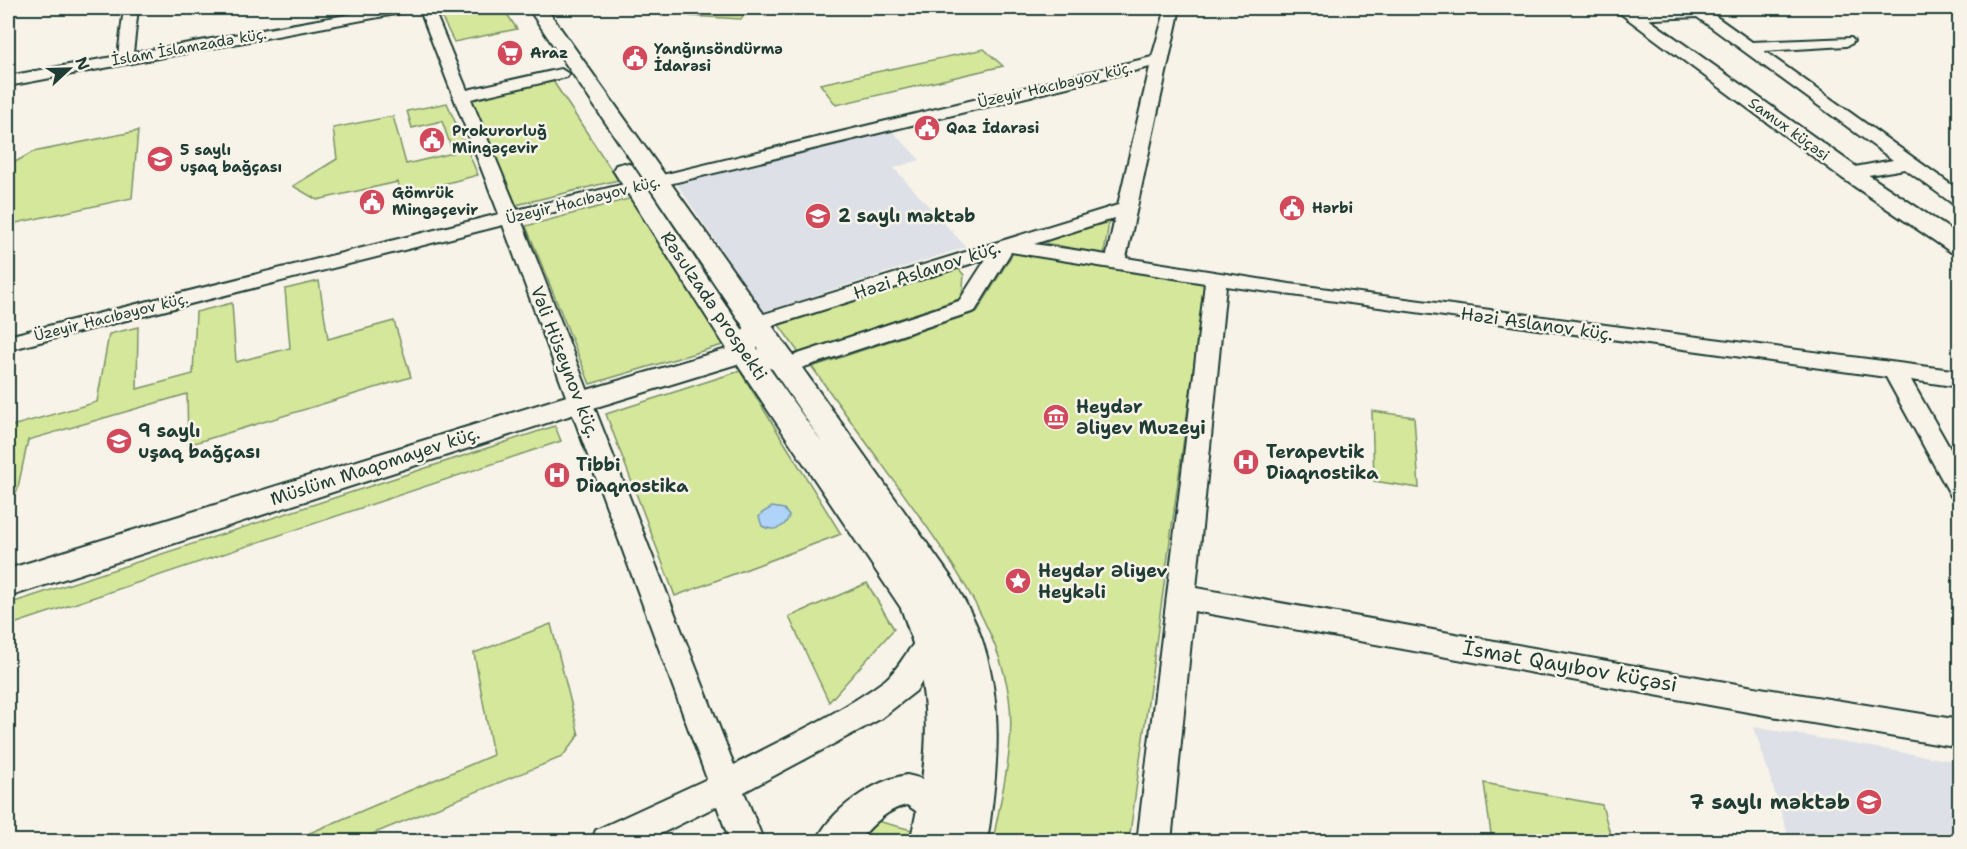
<svg xmlns="http://www.w3.org/2000/svg" width="1967" height="849" viewBox="0 0 1967 849" font-family="'Shantell Sans',sans-serif">
  <style>
    .built { fill: #dde0e6 }
    .green { fill: #d4e79b; stroke: #7a9268; stroke-width: 1.5 }
    .water { fill: #b0d4f9; stroke: #7698aa; stroke-width: 1.5 }
    .lines { fill: none; stroke-linecap: round; stroke-linejoin: round }
    .minor-casing { stroke: #1f3d34; stroke-width: 4 }
    .major-casing { stroke: #1f3d34; stroke-width: 4 }
    .minor { fill: #f7f3e8; fill-rule: evenodd }
    .major { fill: #f7f3e8; fill-rule: evenodd }
    .shaded-wall { fill: #707d9e; stroke: #1f3d34; stroke-width: 1.5 }
    .labels { text-anchor: middle; dominant-baseline: central; stroke-width: 5; stroke-linejoin: round; paint-order: stroke }
    .far-street-label { font-size: 15px; fill: #1f3d34; stroke: #f7f3e8 }
    .far-poi-label { font-size: 15px; font-weight: bold; fill: #1f3d34; stroke: #f7f3e8; text-anchor: start }
    .poi-label { font-size: 18px; font-weight: bold; fill: #1f3d34; stroke: #f7f3e8; text-anchor: start }
    .street-label { font-size: 18px; fill: #1f3d34; stroke: #f7f3e8 }
    .near-street-label { font-size: 21px; fill: #1f3d34; stroke: #f7f3e8 }
    .near-poi-label { font-size: 21px; font-weight: bold; fill: #1f3d34; stroke: #f7f3e8; text-anchor: end }
  </style>
  <rect width="100%" height="100%" fill="#f7f3e8"/>
  <filter id="ink" filterUnits="userSpaceOnUse"><feTurbulence type="fractalNoise" baseFrequency=".0167" numOctaves="2"/><feDisplacementMap in="SourceGraphic" scale="12" xChannelSelector="R" yChannelSelector="G"/><feConvolveMatrix kernelMatrix="1 2 1 2 8 2 1 2 1" color-interpolation-filters="sRGB"/></filter>
  <g filter="url(#ink)">
    <!-- built -->
    <path class="built" d="M892,131L920,160L894,168L966,247L763,312L677,184Z
      M1754,727L1959,762V841H1790Z"/>
    <!-- green -->
    <path class="green" d="M437,8H503L517,29L454,42Z
      M677,8H739L749,9L741,19L690,16Z
      M984,49L1003,66L836,105L820,84Z
      M553,81L618,180L516,205L471,99Z
      M447,103L478,175L401,195L398,182L317,200L293,186L337,159L333,128L393,116L406,164L453,153L442,121L412,128L407,111Z
      M138,131L132,198L16,223L8,220V166L33,152Z
      M632,198L726,344L590,384L526,226Z
      M1109,222L1104,254L1039,242Z
      M1013,253L1205,284L1129,841H993C1001,795 1016,745 1009,697C999,625 942,547 900,489C871,449 841,408 812,367L977,312Z
      M957,267L964,275L962,298L799,353L779,325Z
      M319,281L328,339L394,321L411,377L188,445L187,394L28,440L17,492L8,495V427L97,402L109,334L138,327L137,389L193,374L196,312L232,303L236,362L290,348L285,289Z
      M740,371L841,534L675,596L606,414Z
      M1372,411L1414,417L1419,488L1374,481Z
      M555,426L561,441L8,626V604Z
      M867,583L894,629L829,702L789,617Z
      M551,624L579,735L562,757L355,841H291L493,755L474,653Z
      M1484,783L1602,805L1612,841H1492Z
      M877,821L916,831L913,841L857,842Z"/>
    <!-- water -->
    <path class="water" d="M772,507L784,509L789,516C785,529 772,532 762,526L759,517L762,513Z"/>
    <g class="lines">
      <defs>
        <path id="minor" d="M8,8H17L15,11L8,12Z
          M124,8H138L133,53L385,8H413L406,12L8,86V76L118,56Z
          M419,8H433L467,90L561,69L569,74L567,77L471,99L517,210L1152,57L1166,8H1180L1126,258L1290,284L1960,371V387L1911,380L1960,466V498L1951,496L1886,377L1226,286L1196,588L1748,686L1960,720V748L1748,712L1194,611L1171,842H1137L1205,283L1011,252L975,311L786,373L736,358L733,353L748,319L1118,205L1150,67L521,220L734,765C785,738 839,714 885,680C906,664 915,623 943,632L947,641L916,691L880,719L744,792L764,842H730L717,806L644,842H591L596,830L707,779L503,225L8,350V336L499,214ZM1115,218L1107,255L1034,244ZM986,259L959,301L786,358L757,349L765,328Z
          M1688,8H1704L1752,42L1851,38L1854,41L1851,44L1846,46L1764,51L1960,191V206L1953,204L1905,169L1850,178L1844,177L1841,173L1844,169L1893,160L1697,17L1634,20L1627,16L1634,12Z
          M907,775C937,781 941,791 952,818L948,829L936,834L924,829L916,811L907,805C886,809 871,827 857,842H816C830,810 874,780 907,775Z"/>
        <path id="major" d="M528,8H546L953,580C962,596 971,612 978,629C1005,698 998,771 987,842H910C931,752 934,695 901,608L737,364L590,409L8,597V569L570,395L727,349L613,170L616,165L624,163L632,165L754,347L823,444Z
          M1613,8H1633L1858,168L1960,236V254L1951,252L1842,178Z"/>
      </defs>
      <!-- minor casing -->
      <use href="#minor" class="minor-casing"/>
      <!-- major casing -->
      <use href="#major" class="major-casing"/>
      <!-- minor -->
      <use href="#minor" class="minor"/>
      <!-- major -->
      <use href="#major" class="major"/>
    </g>
    <!-- shaded-wall -->
    <path class="shaded-wall" d="M570,8H582L571,10Z"/>
  </g>
  <!-- icons -->
  <defs>
    <symbol id="supermarket-disc" viewBox="-11 -11 22 22"><circle r="9.5" fill="#d1495b" stroke="#f7f3e8"/><path d="M-6-5.5h2.5l.6 2H6L4.5 2H-2.5L-4.4-4H-6ZM-1.5 3.2a1.3 1.3 0 1 0 .1 0ZM3 3.2a1.3 1.3 0 1 0 .1 0Z" fill="#fff"/></symbol>
    <symbol id="civic-disc" viewBox="-11 -11 22 22"><circle r="9.5" fill="#d1495b" stroke="#f7f3e8"/><path d="M-.6-6.5H3V-4.5H.6V-3L4-1V1h2V6H-6V1h2V-1L-.6-3ZM-1.2 2.5V6h2.4V2.5Z" fill="#fff"/></symbol>
    <symbol id="school-disc" viewBox="-11 -11 22 22"><circle r="9.5" fill="#d1495b" stroke="#f7f3e8"/><path d="M0-5L7-2L0 1L-7-2ZM-4 1L0 2.5L4 1V4Q0 6-4 4Z" fill="#fff"/></symbol>
    <symbol id="museum-disc" viewBox="-11 -11 22 22"><circle r="9.5" fill="#d1495b" stroke="#f7f3e8"/><path d="M0-6L6-3V-2H-6V-3ZM-5-1h2V3h-2ZM-1-1h2V3h-2ZM3-1h2V3H3ZM-6 4H6V6H-6Z" fill="#fff"/></symbol>
    <symbol id="hospital-disc" viewBox="-11 -11 22 22"><circle r="9.5" fill="#d1495b" stroke="#f7f3e8"/><path d="M-5-5h3v3.5h4V-5h3V5h-3V1.5h-4V5h-3Z" fill="#fff"/></symbol>
    <symbol id="sight-disc" viewBox="-11 -11 22 22"><circle r="9.5" fill="#d1495b" stroke="#f7f3e8"/><path d="M0-6L1.8-2.2L6-1.7L2.9 1.2L3.7 5.4L0 3.3L-3.7 5.4L-2.9 1.2L-6-1.7L-1.8-2.2Z" fill="#fff"/></symbol>
  </defs>
  <g fill-rule="evenodd">
    <use href="#supermarket-disc" x="495" y="38" width="30" height="30"/>
    <use href="#civic-disc" x="620" y="43" width="30" height="30"/>
    <use href="#civic-disc" x="912" y="113" width="30" height="30"/>
    <use href="#civic-disc" x="417" y="125" width="30" height="30"/>
    <use href="#school-disc" x="145" y="144" width="30" height="30"/>
    <use href="#civic-disc" x="357" y="187" width="30" height="30"/>
    <use href="#civic-disc" x="1277" y="193" width="30" height="30"/>
    <use href="#school-disc" x="803" y="201" width="30" height="30"/>
    <use href="#museum-disc" x="1041" y="402" width="30" height="30"/>
    <use href="#school-disc" x="104" y="426" width="30" height="30"/>
    <use href="#hospital-disc" x="1231" y="447" width="30" height="30"/>
    <use href="#hospital-disc" x="542" y="460" width="30" height="30"/>
    <use href="#sight-disc" x="1003" y="566" width="30" height="30"/>
    <use href="#school-disc" x="1854" y="787" width="30" height="30"/>
  </g>
  <g class="labels">
    <!-- far-street labels -->
    <g class="far-street-label">
      <text transform="translate(189 47) rotate(-10)">İslam İslamzadə küç.</text>
      <text transform="translate(1055 85) rotate(-13)">Üzeyir Hacıbəyov küç.</text>
      <text transform="translate(1789 129) rotate(36)">Samux küçəsi</text>
      <text transform="translate(583 200) rotate(-14)">Üzeyir Hacıbəyov küç.</text>
      <text transform="translate(111 317) rotate(-14)">Üzeyir Hacıbəyov küç.</text>
    </g>
    <!-- far-poi labels -->
    <g class="far-poi-label">
      <text x="654" y="49">Yanğınsöndürmə<tspan x="654" dy="17">İdarəsi</tspan></text>
      <text x="530" y="53">Araz</text>
      <text x="946" y="128">Qaz İdarəsi</text>
      <text x="452" y="131">Prokurorluğ<tspan x="452" dy="17">Mingəçevir</tspan></text>
      <text x="180" y="150">5 saylı<tspan x="180" dy="17">uşaq bağçası</tspan></text>
      <text x="392" y="193">Gömrük<tspan x="392" dy="17">Mingəçevir</tspan></text>
      <text x="1312" y="208">Hərbi</text>
    </g>
    <!-- poi labels -->
    <g class="poi-label">
      <text x="838" y="216">2 saylı məktəb</text>
      <text x="1076" y="407">Heydər<tspan x="1076" dy="21">Əliyev Muzeyi</tspan></text>
      <text x="138" y="431">9 saylı<tspan x="138" dy="21">uşaq bağçası</tspan></text>
      <text x="1266" y="452">Terapevtik<tspan x="1266" dy="21">Diaqnostika</tspan></text>
      <text x="576" y="465">Tibbi<tspan x="576" dy="21">Diaqnostika</tspan></text>
      <text x="1038" y="571">Heydər Əliyev<tspan x="1038" dy="21">Heykəli</tspan></text>
    </g>
    <!-- street labels -->
    <g class="street-label">
      <text transform="translate(927 270) rotate(-18)">Həzi Aslanov küç.</text>
      <text transform="translate(714 306) rotate(56)">Rəsulzadə prospekti</text>
      <text transform="translate(1537 324) rotate(8)">Həzi Aslanov küç.</text>
      <text transform="translate(565 362) rotate(69)">Vəli Hüseynov küç.</text>
      <text transform="translate(375 466) rotate(-18)">Müslüm Maqomayev küç.</text>
    </g>
    <!-- near-street labels -->
    <g class="near-street-label">
      <text transform="translate(1570 666) rotate(10)">İsmət Qayıbov küçəsi</text>
    </g>
    <!-- near-poi labels -->
    <g class="near-poi-label">
      <text x="1850" y="802">7 saylı məktəb</text>
    </g>
  </g>
  <!-- margin -->
  <rect width="1967" height="849" fill="none" stroke="#f7f3e8" stroke-width="30"/>
  <rect x="15" y="15" width="1937" height="819" fill="none" stroke="#1f3d34" stroke-width="2" filter="url(#ink)"/>
  <!-- north arrow -->
  <g transform="translate(69 69) rotate(68)" stroke="#f7f3e8" stroke-width="4.5" paint-order="stroke">
  <path d="M0-4.5L10 22L0 15L-10 22Z" fill="#1f3d34"/>
  <text y="-9" font-size="16" font-weight="bold" text-anchor="middle" fill="#1f3d34">N</text>
  </g>
</svg>
